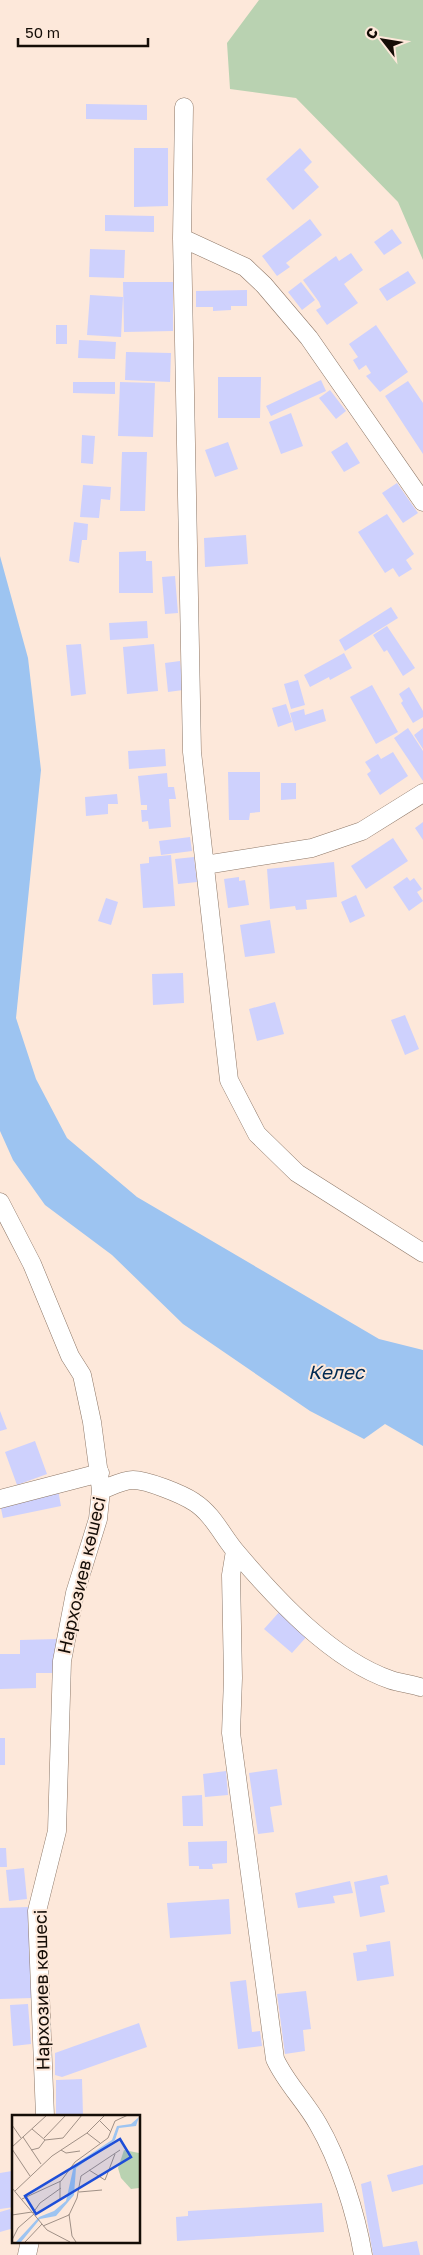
<svg xmlns="http://www.w3.org/2000/svg" width="423" height="2255" viewBox="0 0 423 2255" font-family="'Golos Text',sans-serif">
  <style>
    .green { fill: #b9d2b1 }
    .water { fill: #9dc4f1 }
    .building { fill: #ced1fd }
    .lines { fill: none; stroke-linecap: round; stroke-linejoin: round }
    .minor-casing { stroke: #8d7767; stroke-width: 19 }
    .minor { stroke: #fff; stroke-width: 18 }
    .labels { text-anchor: middle; dominant-baseline: central; stroke-width: 4; stroke-linejoin: round; paint-order: stroke }
    .street-label { font-size: 18px; fill: #150d07; stroke: #fde8da }
    .water-label { font-size: 19px; font-style: italic; fill: #012a52; stroke: #fde8da }
    .inset-road { fill: none; stroke: #a09086; stroke-width: 1 }
    .view { fill: #1d4ed8; fill-opacity: 0.15; stroke: #1d4ed8; stroke-width: 2.5 }
    .inset-edge { fill: none; stroke: #150d07; stroke-width: 2.5 }
  </style>
  <rect width="100%" height="100%" fill="#fde8da"/>
  <!-- green -->
  <path class="green" d="M259,0H423V260L398,202L296,98L230,89L227,43Z"/>
  <!-- water -->
  <path class="water" d="M0,556L28,658L41,770L16,1018L36,1079L67,1138L137,1197L379,1339L423,1350V1446L385,1424L364,1439L310,1411L183,1324L112,1255L45,1205L13,1160L0,1131Z"/>
  <!-- building -->
  <path class="building" d="M86,104L147,105V120L86,119Z
    M134,148H168V206L134,207Z
    M300,148L312,162L304,170L319,187L293,210L266,179Z
    M105,215L154,216V232L105,231Z
    M310,219L322,235L286,263L290,267L277,276L262,256Z
    M392,229L402,243L384,255L374,242Z
    M90,249L125,250L124,278L89,277Z
    M351,253L363,270L344,284L358,303L327,325L316,310L321,307L319,302L303,280L336,256L339,261Z
    M408,271L416,283L387,301L379,289Z
    M123,282H173V331L124,332Z
    M301,282L315,300L302,310L288,292Z
    M247,290V306H231V310L213,311V307H196V291Z
    M90,295L123,297L121,337L87,335Z
    M56,325H67V344H56Z
    M376,325L408,372L380,392L366,376L371,373L366,365L359,370L353,360L358,357L349,344Z
    M79,340L116,342L115,359L78,358Z
    M126,352L171,353L170,382L125,380Z
    M218,377H261L260,418H218Z
    M321,380L326,391L271,416L266,406Z
    M408,381L423,403V454L385,396Z
    M73,382H115V394L73,393Z
    M120,382L155,383L153,437L118,436Z
    M330,390L346,411L336,419L319,398Z
    M291,413L303,446L281,454L269,422Z
    M82,435L95,436L93,464L81,463Z
    M228,442L238,469L215,477L205,450Z
    M347,442L360,463L344,472L331,452Z
    M122,452H147L145,511H120Z
    M397,483L418,513L403,523L382,493Z
    M83,485L111,487L110,500L101,499L99,518L80,517Z
    M387,514L414,554L406,560L412,569L399,577L393,568L385,573L358,532Z
    M74,522L88,524L87,540H82L79,563L69,561Z
    M246,535L248,564L205,567L204,538Z
    M146,551V561H152L153,593H119V552Z
    M175,576L178,613L165,614L162,577Z
    M391,607L398,618L345,651L339,640Z
    M147,621L148,638L110,640L109,623Z
    M387,626L415,668L403,676L387,650L384,652L373,635Z
    M81,644L86,694L71,696L66,645Z
    M154,644L158,691L127,694L123,647Z
    M344,653L352,668L330,680L329,677L310,687L304,675Z
    M180,661L183,690L168,692L165,663Z
    M298,680L305,705L291,709L284,684Z
    M372,685L398,732L376,744L350,697Z
    M409,687L423,711V717L413,723L401,703L403,701L399,694Z
    M286,704L292,722L278,727L272,708Z
    M304,709L305,715L323,709L326,721L295,731L290,713Z
    M408,728L423,751V781L394,738Z
    M423,728V749L414,735Z
    M165,749L166,766L129,769L128,751Z
    M393,752L408,776L380,795L367,774L371,771L365,762L378,754L381,759Z
    M228,772H260V812L250,813L249,820H229Z
    M167,773L168,787H174L176,799H169L171,827L149,829L148,821L142,822L141,810H147V805H141L138,776Z
    M281,783H296V799L281,800Z
    M117,794L118,804H108V814L86,816L85,797Z
    M423,822V840L415,828Z
    M190,837L192,851L161,855L159,841Z
    M393,838L408,861L366,889L351,866Z
    M171,855L175,906L143,908L140,864L149,863V857Z
    M194,857L197,882L178,884L175,859Z
    M334,862L337,897L306,900L307,909L296,910L295,906L270,909L267,869Z
    M239,877V881L245,880L249,905L228,908L224,879Z
    M407,877L410,881L414,878L422,889L417,892L423,901L409,911L393,887Z
    M356,895L365,916L350,923L341,902Z
    M106,898L118,902L111,925L98,921Z
    M270,920L275,953L245,957L240,925Z
    M183,973L184,1003L153,1005L152,974Z
    M275,1002L284,1034L257,1041L249,1009Z
    M405,1015L419,1049L405,1055L391,1020Z
    M0,1411L7,1429L0,1431Z
    M35,1441L47,1474L17,1485L5,1452Z
    M58,1490L61,1506L3,1518L0,1504Z
    M281,1610L309,1634L292,1653L264,1629Z
    M57,1639L58,1673H36V1688L0,1689V1654H20V1640Z
    M0,1738H5V1765H0Z
    M277,1769L282,1805L270,1807L274,1832L258,1834L249,1773Z
    M226,1771L228,1795L205,1797L203,1774Z
    M202,1795L203,1826H183L182,1796Z
    M227,1841V1863L212,1864L213,1869H199V1866H189L188,1842Z
    M0,1848H6L7,1867H0Z
    M24,1868L27,1899L9,1901L6,1870Z
    M387,1875L389,1884L380,1886L385,1912L360,1917L354,1882Z
    M350,1881L353,1893L333,1896L335,1903L298,1908L295,1893Z
    M229,1899L231,1934L170,1938L167,1903Z
    M28,1907L32,1998L0,1999V1908Z
    M390,1941L394,1976L357,1981L353,1953L367,1951L366,1945Z
    M246,1980L252,2032L260,2031L262,2046L238,2049L230,1982Z
    M306,1991L311,2029L303,2030L305,2051L285,2054L277,1994Z
    M28,2004L31,2044L13,2046L10,2005Z
    M139,2023L147,2047L62,2077L55,2075V2053Z
    M82,2079L83,2116H56V2080Z
    M423,2165V2184L392,2192L387,2175Z
    M12,2171L14,2207L0,2209V2173Z
    M371,2181L383,2247L417,2241L420,2255H373L361,2184Z
    M322,2203L324,2232L177,2241L176,2217L188,2216V2211Z
    M10,2209L14,2228L0,2232V2212Z"/>
  <g class="lines">
    <defs>
      <path id="minor" d="M184,107L182,238L192,752L229,1080L257,1134L297,1173L423,1253
        M182,238L245,267L264,285L309,338L423,502
        M205,865L312,848L362,831L423,793
        M0,1202L32,1264L70,1356L82,1375L92,1422L101,1490L98,1519L75,1593L62,1661L57,1831L37,1911L45,2116
        M101,1490C110,1487 123,1480 133,1480C147,1480 182,1494 194,1502C213,1514 223,1537 237,1553C276,1599 332,1660 391,1680C400,1683 411,1684 420,1687
        M0,1499L100,1473
        M235,1551L231,1575L233,1678L231,1733L275,2059C286,2083 305,2101 318,2124C339,2160 356,2213 363,2255
        M27,2255L30,2241"/>
    </defs>
    <!-- minor casing -->
    <use href="#minor" class="minor-casing"/>
    <!-- minor -->
    <use href="#minor" class="minor"/>
  </g>
  <g class="labels">
    <!-- street labels -->
    <g class="street-label">
      <text transform="translate(81 1575) rotate(-77)">Нархозиев көшесі</text>
      <text transform="translate(41 1990) rotate(-91)">Нархозиев көшесі</text>
    </g>
    <!-- water labels -->
    <g class="water-label">
      <text x="336" y="1371">Келес</text>
    </g>
  </g>
  <!-- overview -->
  <g transform="translate(12 2115)">
    <rect width="128" height="128" fill="#fde8da"/>
    <path d="M112,35L127,38V73L119,74L109,63L106,53Z" fill="#b9d2b1"/>
    <path d="M127,2L124,11L107,13L103,25L64,53L62,80L44,101L28,104L9,127H4L27,102L42,96L54,86L62,50L100,25L105,11L119,9Z" fill="#9dc4f1"/>
    <path class="inset-road" d="M88,6L99,17M0,10L9,23M20,14L33,25L51,23L70,0M75,18L88,28M11,22L29,49M32,23L54,0M0,32L35,0M0,34L18,61M19,35L27,33L33,25M49,35L54,38L68,36M77,55L93,65L103,39M0,73L35,115L58,127M3,76L40,41L75,18L93,0M67,77L90,75M10,84L49,66L63,47L96,23L103,6L116,0M48,85V66M21,98L28,88L49,73M57,99L60,121L64,127M0,100L20,97M31,111L57,100L65,83L69,61L108,35M0,125L6,113L22,99M13,127L30,109"/>
    <path class="view" d="M108,24L119,42L24,99L13,81Z"/>
    <rect width="128" height="128" class="inset-edge"/>
  </g>
  <!-- north arrow -->
  <g transform="translate(383 40) rotate(301)" stroke="#fde8da" stroke-width="4" paint-order="stroke">
  <path d="M0-4L9 19L0 12L-9 19Z" fill="#150d07"/>
  <text y="-8" font-size="14" font-weight="bold" text-anchor="middle" fill="#150d07">С</text>
  </g>
  <!-- scale -->
  <path d="M18 38v8h130v-8" fill="none" stroke="#150d07" stroke-width="2.5"/>
  <text x="25" y="38" font-size="15" fill="#150d07" stroke="#fde8da" stroke-width="4" paint-order="stroke">50 m</text>
</svg>
